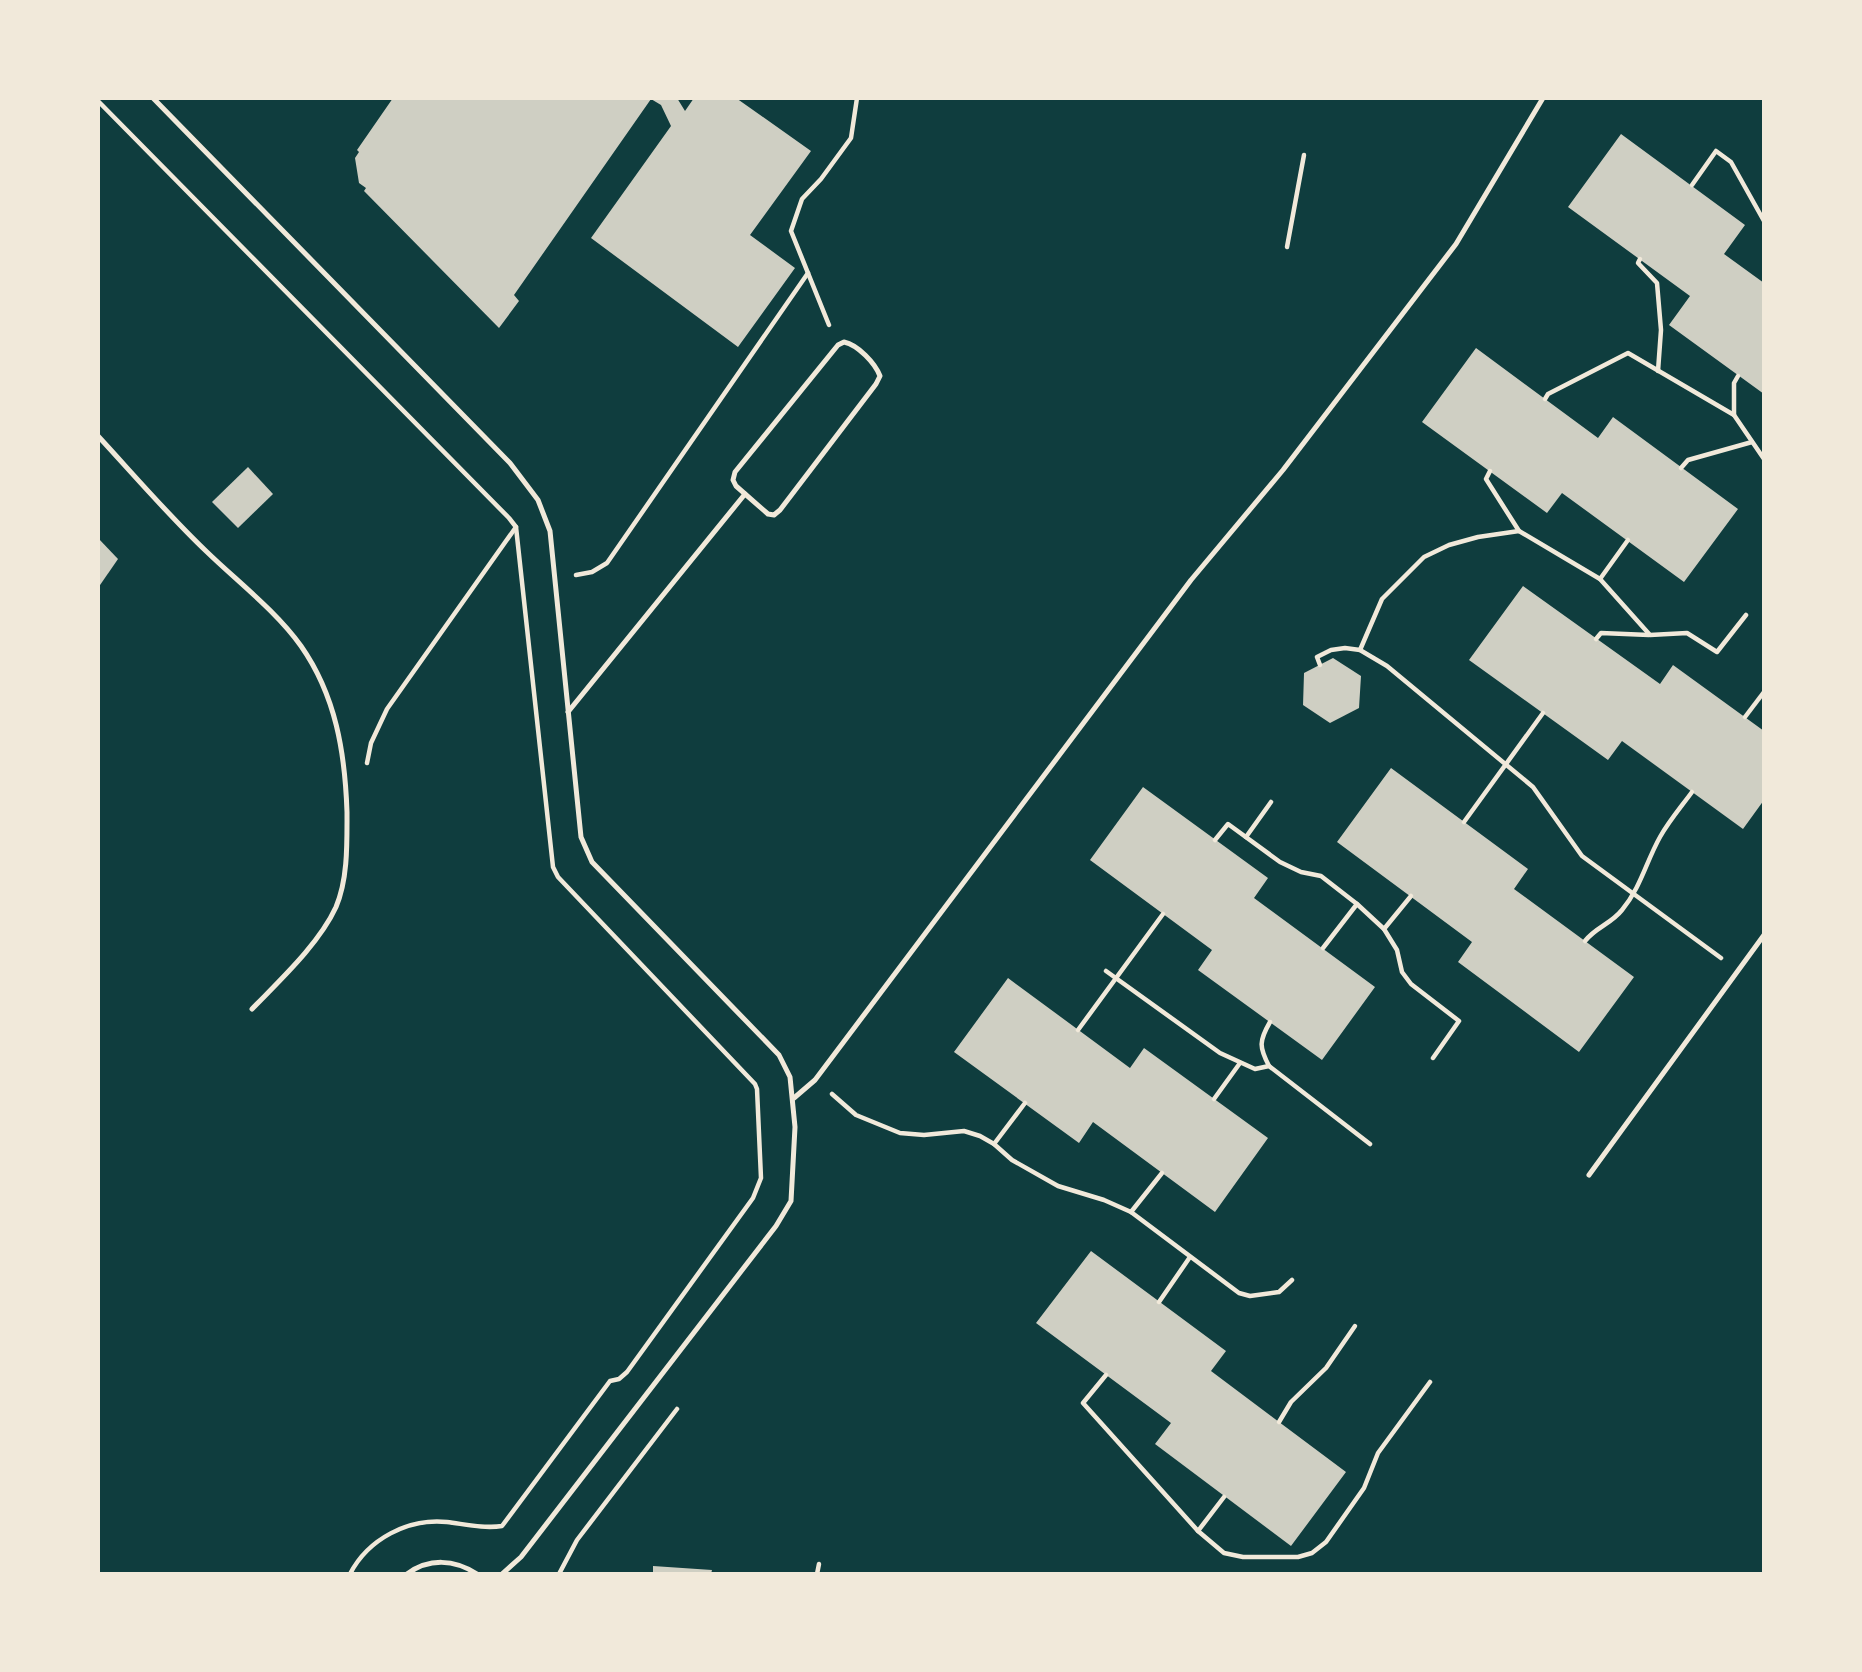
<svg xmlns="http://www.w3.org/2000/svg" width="1862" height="1672" font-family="'Alegreya Sans',sans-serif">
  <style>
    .building { fill: #cfcfc3 }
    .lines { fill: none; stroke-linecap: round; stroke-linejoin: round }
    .path { stroke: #f1e9da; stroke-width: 4.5 }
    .service { stroke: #f1e9da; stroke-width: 5 }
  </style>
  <rect width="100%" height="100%" fill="#0f3d3e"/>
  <g class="building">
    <path d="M393 98H677L685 111 694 98H736L811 151 750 235 795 268 738 347 591 238 671 126 661 105 651 99 514 295 519 301 499 328 364 191 366 188 359 183 355 158 359 152 357 150Z"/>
    <path d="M1621 134 1745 225 1724 254 1764 283V394L1669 325 1690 296 1568 207Z"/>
    <path d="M1476 348 1598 438 1613 417 1738 509 1684 582 1562 493 1547 513 1422 422Z"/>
    <path d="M248 467 273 494 238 528 212 502Z"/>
    <path d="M98 538 118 559 98 588Z"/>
    <path d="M1523 586 1660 684 1673 665 1764 731V800L1743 829 1622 741 1608 760 1469 660Z"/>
    <path d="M1333 658 1361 676 1359 708 1330 723 1303 705 1304 673Z"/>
    <path d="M1391 768 1528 869 1514 889 1634 977 1579 1052 1458 962 1472 942 1337 842Z"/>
    <path d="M1143 787 1268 878 1254 898 1375 987 1322 1060 1198 970 1212 950 1090 860Z"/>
    <path d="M1008 978 1130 1068 1144 1048 1268 1138 1215 1212 1093 1122 1079 1143 954 1052Z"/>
    <path d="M1091 1251 1226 1351 1211 1371 1346 1472 1291 1546 1155 1444 1171 1423 1036 1323Z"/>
    <path d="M653 1566 712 1570 711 1574H653Z"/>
  </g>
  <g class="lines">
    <g class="path">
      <path d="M98 101 509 518 516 527 553 867 558 877 755 1084 757 1089 761 1178 753 1198 627 1372 619 1379 610 1381 502 1526C484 1529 464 1524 447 1522 408 1518 368 1539 350 1574"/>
      <path d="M1692 185 1716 151 1731 162 1764 221"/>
      <path d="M1287 247 1304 155"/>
      <path d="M1640 259 1638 263 1657 283 1661 330 1658 371"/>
      <path d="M829 325 791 231 802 199 821 179 851 138 857 98"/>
      <path d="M1738 376 1734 383V415L1764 459"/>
      <path d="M1545 399 1548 394 1628 353 1734 415"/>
      <path d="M1681 468 1688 460 1752 442"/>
      <path d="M1490 471 1486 479 1519 531 1600 579 1650 635 1687 633 1717 652 1746 615"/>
      <path d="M576 575 592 572 607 563 808 273"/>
      <path d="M1600 579 1628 540"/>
      <path d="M1596 639 1601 633 1649 635"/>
      <path d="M1360 650 1382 599 1424 557 1449 545 1478 537 1519 531"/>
      <path d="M1320 665 1317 657 1331 650 1345 648 1360 650 1387 666 1533 787 1582 856 1721 958"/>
      <path d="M1745 717 1764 692"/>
      <path d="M367 763 371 743 387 709 516 527"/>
      <path d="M1464 822 1543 713"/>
      <path d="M1246 837 1271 802"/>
      <path d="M1215 840 1228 824 1280 862 1301 872 1321 876 1357 904 1384 929 1397 950 1402 972 1411 984 1459 1021 1433 1058"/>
      <path d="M1384 929 1411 896"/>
      <path d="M1585 941C1596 927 1611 924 1622 910 1641 887 1646 862 1660 837 1669 821 1681 807 1692 792"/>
      <path d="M1323 948 1357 904"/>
      <path d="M1106 971 1220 1053 1255 1069 1269 1066 1370 1144"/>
      <path d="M1078 1030 1163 914"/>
      <path d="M1269 1066C1259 1047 1259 1041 1270 1022"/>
      <path d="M832 1094 856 1115 900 1133 924 1135 964 1131 980 1136 994 1144 1012 1160 1058 1186 1104 1200 1131 1212 1239 1293 1250 1296 1279 1292 1292 1280"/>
      <path d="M1214 1099 1240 1063"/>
      <path d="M994 1144 1025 1103"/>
      <path d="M1131 1212 1162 1173"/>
      <path d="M1159 1302 1190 1257"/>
      <path d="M1106 1375 1083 1403 1198 1531 1224 1553 1243 1557H1298L1312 1553 1326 1542 1364 1488 1378 1453 1430 1382"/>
      <path d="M1279 1422 1291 1402 1326 1368 1355 1326"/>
      <path d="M1198 1531 1224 1497"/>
      <path d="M559 1574 577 1540 677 1409"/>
      <path d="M817 1574 819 1564"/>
    </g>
    <g class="service">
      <path d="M153 98 510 463 538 500 550 531 581 837 592 862 779 1055 790 1077 795 1127 791 1201 776 1226 521 1557 502 1574"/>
      <path d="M844 342C858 345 875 363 880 376L876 384 780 510 774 515 768 514 736 486 733 480 735 472 838 345Z"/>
      <path d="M98 436C134 475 169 516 207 552 238 582 276 611 301 646 336 696 345 753 347 812 347 843 348 879 336 907 319 944 280 980 252 1009"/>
      <path d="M568 712 745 494"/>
      <path d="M794 1098 815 1080 1191 580 1283 470 1456 244 1543 98"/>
      <path d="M1589 1175 1764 935"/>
      <path d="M407 1574C429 1558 454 1559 477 1574"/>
    </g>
  </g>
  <rect width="1862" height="1672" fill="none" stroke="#f1e9da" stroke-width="200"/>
</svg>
